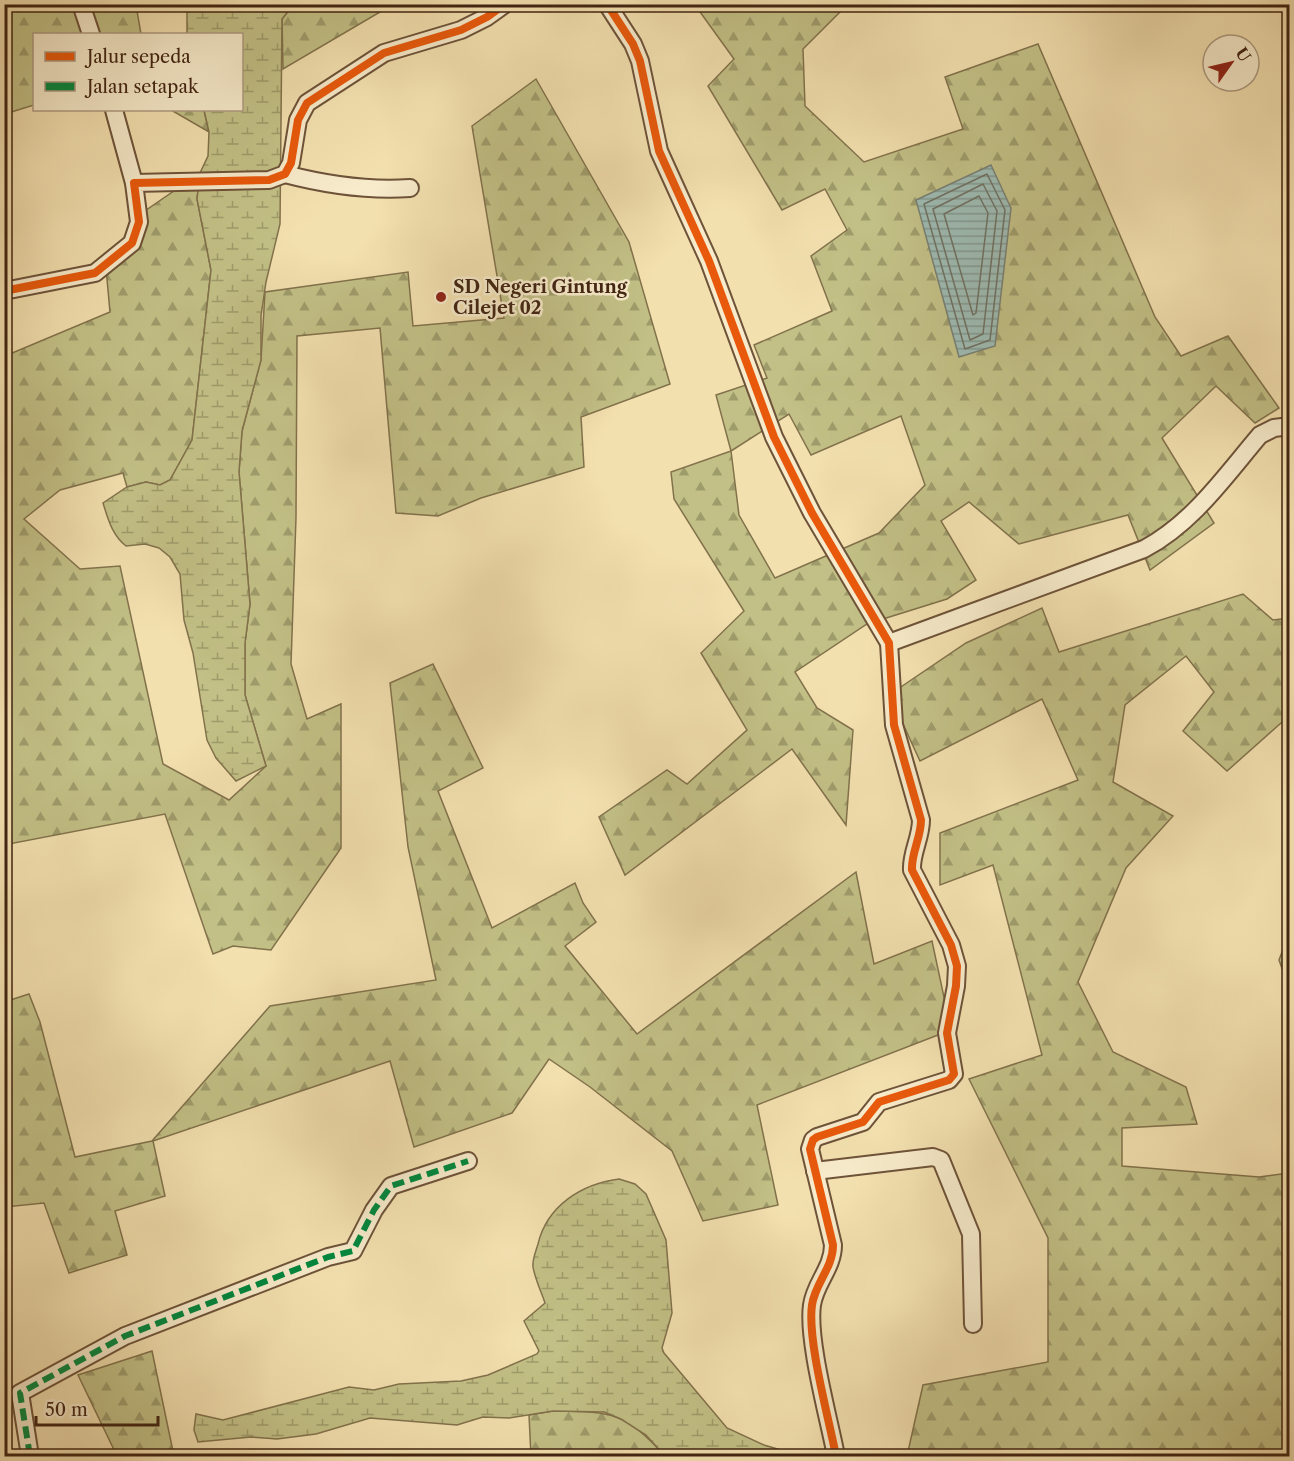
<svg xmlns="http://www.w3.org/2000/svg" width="1294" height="1461" font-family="'Libre Caslon Text',serif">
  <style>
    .forest { fill: url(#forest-firs); stroke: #82724c; stroke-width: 1.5; fill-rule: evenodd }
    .wetland { fill: url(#wetland-marsh); stroke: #82724c; stroke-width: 1.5 }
    .water { fill: url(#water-rules); stroke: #787f73; stroke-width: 1.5 }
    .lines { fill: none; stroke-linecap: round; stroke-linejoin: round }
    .shore { stroke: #6f7062; stroke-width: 1.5 }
    .minor-casing { stroke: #6e5339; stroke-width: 20 }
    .minor { stroke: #f7ebcb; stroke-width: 16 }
    .quiet { stroke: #00873e; stroke-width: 6; stroke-dasharray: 12 6; stroke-linecap: butt }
    .cycleway-casing { stroke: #f7ebcb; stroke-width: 11 }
    .cycleway { stroke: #e8590c; stroke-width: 8 }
    .poi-dot { fill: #8f2418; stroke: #f7ebcb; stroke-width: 2 }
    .labels { text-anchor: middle; stroke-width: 5; stroke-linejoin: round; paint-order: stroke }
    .poi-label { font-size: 18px; font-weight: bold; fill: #412412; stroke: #f7ebcb; text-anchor: start }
  </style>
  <defs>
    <pattern id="forest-firs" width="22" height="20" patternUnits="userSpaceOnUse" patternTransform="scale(1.5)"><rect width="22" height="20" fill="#c2c086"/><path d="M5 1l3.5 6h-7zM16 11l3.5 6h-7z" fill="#9f9c6c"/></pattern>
    <pattern id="wetland-marsh" width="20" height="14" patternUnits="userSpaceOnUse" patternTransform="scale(1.5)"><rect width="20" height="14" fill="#c2c086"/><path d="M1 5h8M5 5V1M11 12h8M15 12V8" fill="none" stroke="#9f9c6c"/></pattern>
    <pattern id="water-rules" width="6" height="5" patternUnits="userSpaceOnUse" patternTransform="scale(1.5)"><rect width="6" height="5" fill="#9dbbb3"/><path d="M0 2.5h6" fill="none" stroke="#829890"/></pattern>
  </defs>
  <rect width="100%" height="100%" fill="#f3e0af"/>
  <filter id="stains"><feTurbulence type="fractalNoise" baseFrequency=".00333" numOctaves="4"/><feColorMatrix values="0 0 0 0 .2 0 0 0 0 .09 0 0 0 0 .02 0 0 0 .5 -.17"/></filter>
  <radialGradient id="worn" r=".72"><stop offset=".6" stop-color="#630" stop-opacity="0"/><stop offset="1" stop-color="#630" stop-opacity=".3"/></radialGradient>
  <g class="forest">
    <path d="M5 5H136L141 34H34V105L5 114Z"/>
    <path d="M293 5H392L283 69 282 19Z"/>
    <path d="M695 5H847L803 49 805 106 864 162 963 129 945 77 1038 44 1155 317 1181 356 1228 336 1279 408 1255 423 1216 386 1162 438 1214 523 1150 570 1128 515 1019 544 969 502 941 521 976 580 947 599 867 624 795 672 817 708 853 730 846 825 792 749 625 875 599 817 667 770 687 784 747 730 701 653 744 611 674 499 671 472 731 451 716 395 767 378 754 345 832 311 811 256 847 230 825 189 782 210 708 86 734 59ZM789 414 811 455 901 416 925 485 879 533 775 578 739 515 731 451Z"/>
    <path d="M536 79 629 242 670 384 581 417 584 467 481 498 438 516 396 513 380 328 297 336 296 518 291 664 307 719 341 704V848L271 950 233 946 213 954 165 814 9 844 5 834V356L110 312 106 268 139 215 200 173 197 199 211 270 192 440 170 480 160 485 146 482 127 487 123 473 60 490 24 519 80 569 120 566 163 764 229 800 266 766 245 695V643L250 604 239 472 242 431 261 360 265 292 408 272 413 326 504 318 472 126Z"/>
    <path d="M171 110H204L209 132Z"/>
    <path d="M1243 594 1273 620 1289 618V716L1227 771 1183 731 1214 692 1186 656 1125 705 1113 782 1173 816 1126 868 1078 982 1113 1052 1186 1087 1197 1124 1122 1128V1166L1259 1177 1289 1173V1456H1082L1061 1449 1055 1450 1053 1456H907L923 1385 1048 1362V1238L969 1079 1042 1055 993 865 940 885V833L1078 780 1042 699 920 761 897 711 892 693 966 643 1042 608 1059 652Z"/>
    <path d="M433 664 483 768 438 791 492 928 575 883 583 903 596 922 565 946 637 1034 856 872 874 964 932 941 951 1030 757 1105 778 1205 703 1221 672 1151 590 1087 549 1059 512 1113 414 1147 390 1061 153 1141 165 1196 115 1211 127 1255 69 1273 44 1203 5 1207 4 1002 29 994 40 1022 75 1157 152 1141 270 1006 436 980 408 847 390 683Z"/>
    <path d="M152 1351 174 1456H117L78 1375Z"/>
    <path d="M553 1411C612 1412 624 1411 665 1456H531L529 1415Z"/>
  </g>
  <g class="wetland">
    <path d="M187 5H293L282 19 280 224 266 282 261 316V360L242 431 239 472 250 604 245 643V695L266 766 236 781 216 758 207 740 193 653 184 620 180 574 170 557 159 548 145 544 126 546C112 535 108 519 103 503L127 487 146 482 160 485 170 480 192 440 211 270 197 199 200 173 208 156 209 132 204 110H242V34H187Z"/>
    <path d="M1289 934V988L1279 960Z"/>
    <path d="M619 1179 635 1184 646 1194 666 1240 672 1313 662 1348 664 1353 727 1428 764 1445 801 1456H665L646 1435 621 1419 604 1412 553 1411 509 1418 483 1417 457 1425 370 1418 316 1434 277 1439 251 1437 198 1442 194 1430 196 1414 223 1420 349 1387 374 1390 399 1384 461 1381 488 1375 537 1354 539 1351 524 1321 545 1303C541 1291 535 1279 533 1267 532 1260 536 1251 538 1244 547 1206 581 1184 619 1179Z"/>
  </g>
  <path class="water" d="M991 165 1011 208 995 346 959 357 916 200Z"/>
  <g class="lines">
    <g class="shore">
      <path d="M987 174 1005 210 990 340 965 349 924 204Z"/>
      <path d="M983 184 997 211 983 334 970 340 933 209Z"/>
      <path d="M979 196 988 213 976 313 973 315 944 214Z"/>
    </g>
    <g class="minor-casing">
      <g id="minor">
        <path d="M81 4 91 34"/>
        <path d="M607 4 633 44 640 61 659 151 709 261 774 437 812 513 889 643 894 725 921 820C921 838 911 853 912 870L951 945 957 966 956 986 947 1033 954 1074 949 1080 879 1102 863 1122 817 1137 813 1140 810 1149 833 1245C833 1268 815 1283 812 1305 807 1340 829 1419 836 1456"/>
        <path d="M114 110 134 183"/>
        <path d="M285 174C327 185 367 191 410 188"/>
        <path d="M4 291 95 273 132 243 139 222 134 183 269 180 285 174 291 163 298 120 307 103 384 53 461 30 487 17 505 4"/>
        <path d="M889 643 1144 549C1193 523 1225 476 1260 435L1274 428 1290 426"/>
        <path d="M815 1171 933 1157 941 1160 971 1234 973 1324"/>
        <path d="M30 1456 20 1393 125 1336 328 1257 353 1251 374 1210 391 1186 468 1161"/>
      </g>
    </g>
    <use href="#minor" class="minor"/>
    <path class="quiet" d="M30 1456 20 1393 125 1336 328 1257 353 1251 374 1210 391 1186 468 1161"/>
    <g class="cycleway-casing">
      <g id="cycleway">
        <path d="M607 4 633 44 640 61 659 151 709 261 774 437 812 513 889 643 894 725 921 820C921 838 911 853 912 870L951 945 957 966 956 986 947 1033 954 1074 949 1080 879 1102 863 1122 817 1137 813 1140 810 1149 833 1245C833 1268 815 1283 812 1305 807 1340 829 1419 836 1456"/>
        <path d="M4 291 95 273 132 243 139 222 134 183 269 180 285 174 291 163 298 120 307 103 384 53 461 30 487 17 505 4"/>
      </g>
    </g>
    <use href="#cycleway" class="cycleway"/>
  </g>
  <circle class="poi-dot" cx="441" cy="297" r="6"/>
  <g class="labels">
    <g class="poi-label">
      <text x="453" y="293">SD Negeri Gintung<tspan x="453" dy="21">Cilejet 02</tspan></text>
    </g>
  </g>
  <rect width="1294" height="1461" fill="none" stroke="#f3e0af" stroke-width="24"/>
  <rect x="6" y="6" width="1282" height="1449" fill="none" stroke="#412412" stroke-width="3"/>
  <rect x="12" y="12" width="1270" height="1437" fill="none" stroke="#412412" stroke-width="1.5"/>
  <rect x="33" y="33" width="210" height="78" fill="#f7ebcb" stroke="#ae9b81" stroke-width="1.5"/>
  <rect x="45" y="52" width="30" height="9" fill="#e8590c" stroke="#ae9b81" stroke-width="1.5"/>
  <text x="87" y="63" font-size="18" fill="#412412">Jalur sepeda</text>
  <rect x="45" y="82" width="30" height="9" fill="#00873e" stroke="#ae9b81" stroke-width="1.5"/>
  <text x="87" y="93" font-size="18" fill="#412412">Jalan setapak</text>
  <g transform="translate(1231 63) rotate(56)"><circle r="28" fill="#f7ebcb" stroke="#ae9b81" stroke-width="1.5"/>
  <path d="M0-4.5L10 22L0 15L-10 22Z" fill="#8f2418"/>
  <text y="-9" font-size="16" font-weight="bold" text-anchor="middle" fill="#412412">U</text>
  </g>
  <path d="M36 1416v9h122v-9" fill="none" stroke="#412412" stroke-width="3"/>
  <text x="45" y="1416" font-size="18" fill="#412412" stroke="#f7ebcb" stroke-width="4.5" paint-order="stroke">50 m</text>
  <rect width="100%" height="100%" filter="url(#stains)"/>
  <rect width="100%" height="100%" fill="url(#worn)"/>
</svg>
